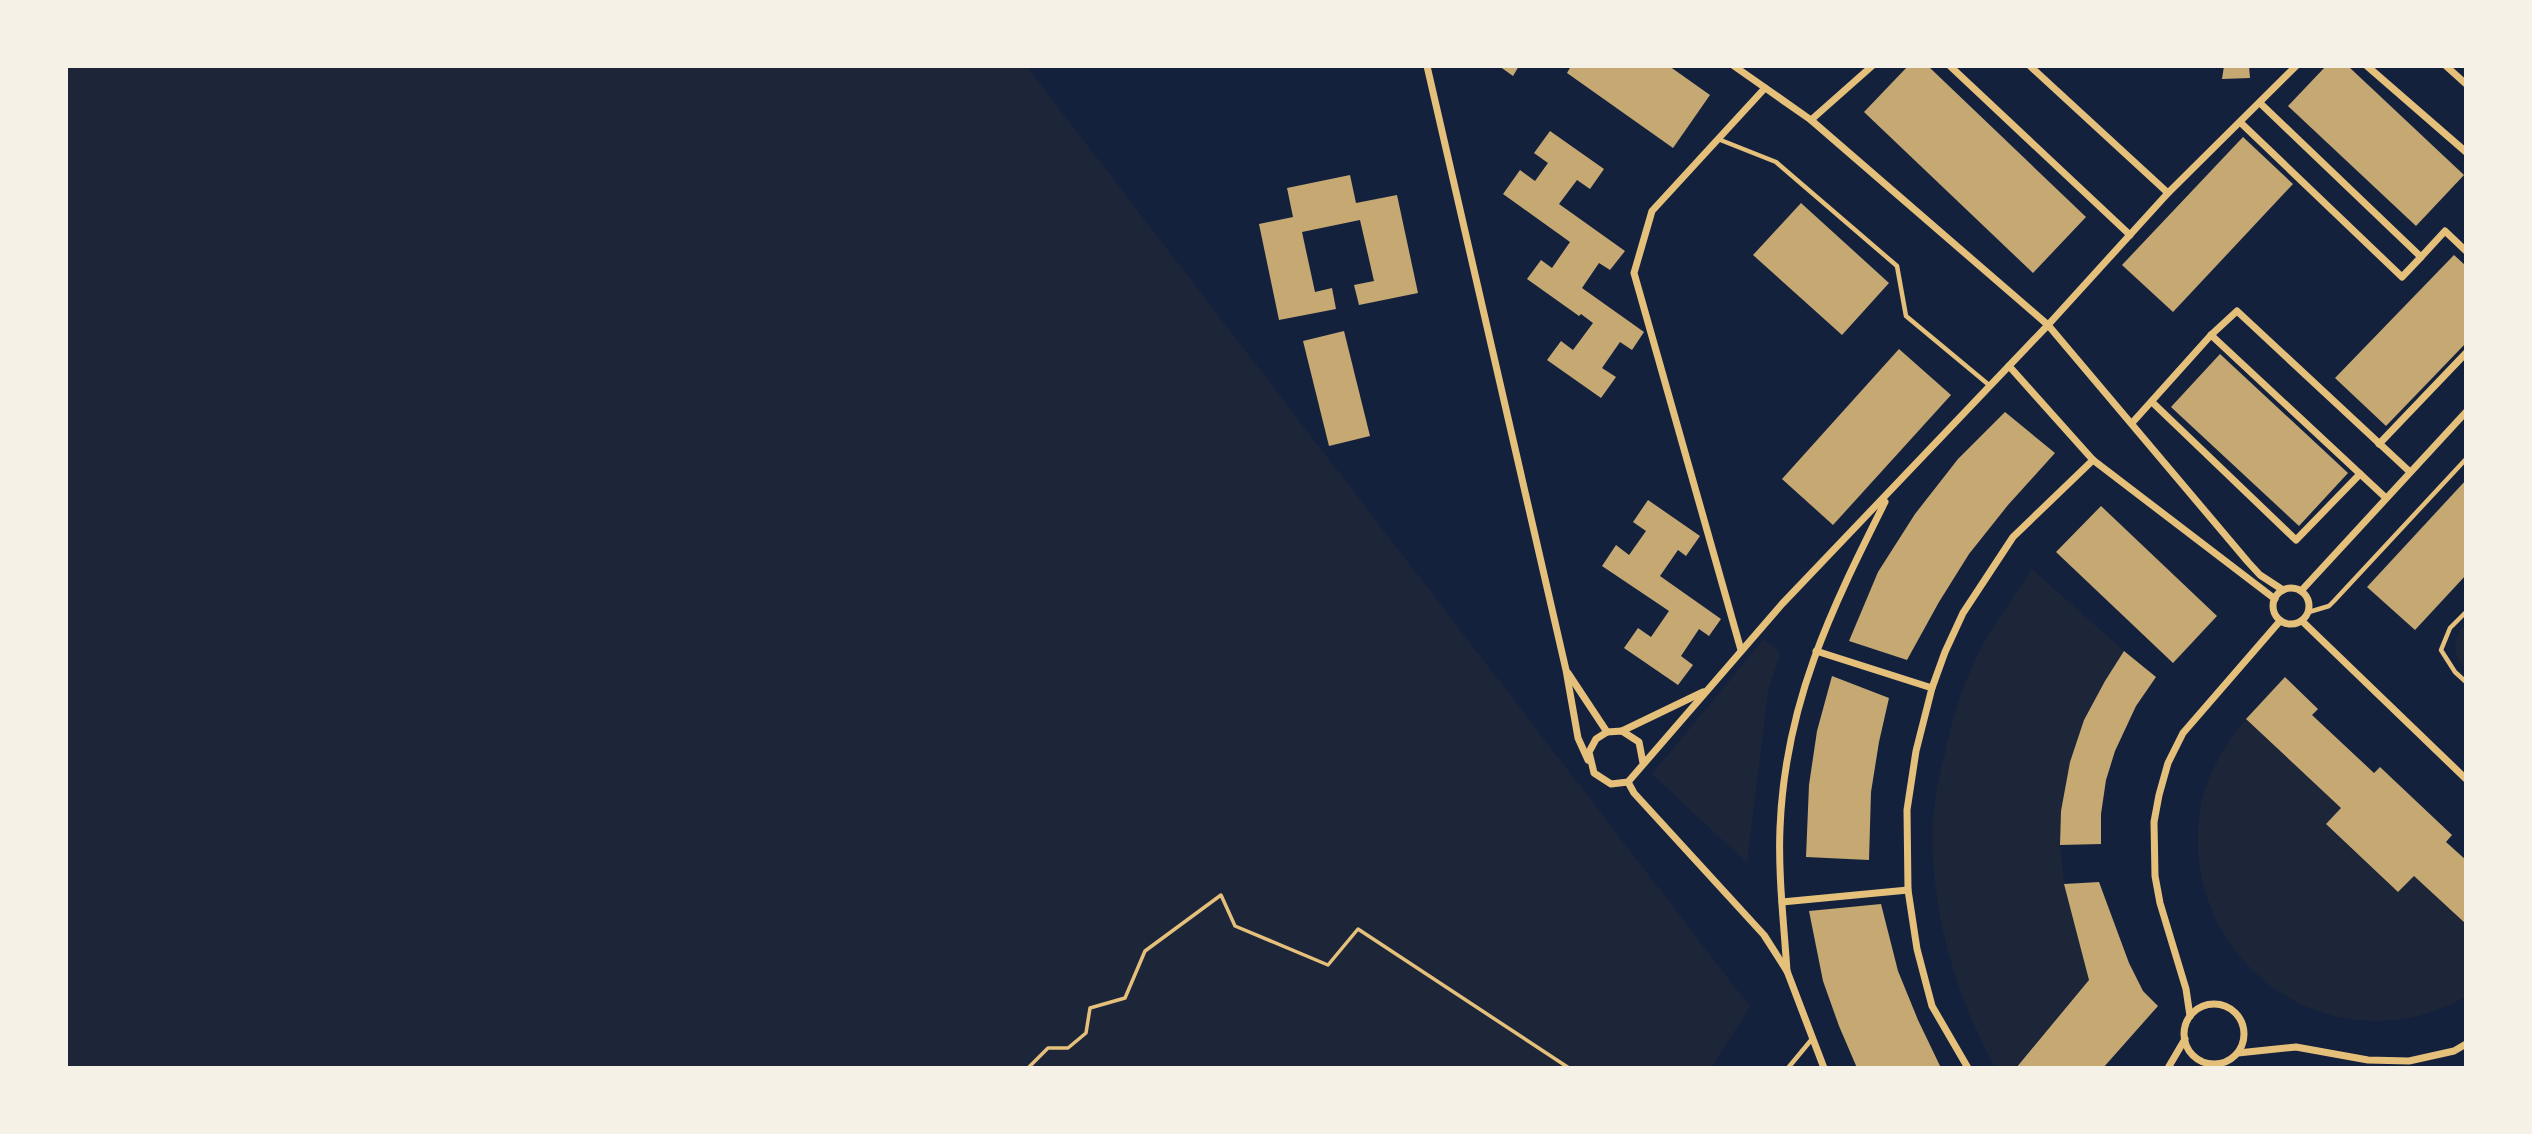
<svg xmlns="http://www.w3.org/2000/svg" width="2532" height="1134" font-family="'Work Sans',sans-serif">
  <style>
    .green { fill: #1d2539 }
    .building { fill: #c6a872 }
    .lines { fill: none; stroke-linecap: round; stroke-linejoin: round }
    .path { stroke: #e5c07b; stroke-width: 3.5 }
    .service { stroke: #e5c07b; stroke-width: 4.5 }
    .minor { stroke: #e5c07b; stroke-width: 7 }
  </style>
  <rect width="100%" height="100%" fill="#14213d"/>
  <g class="green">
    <path d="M66 67H1027L1750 1007 1711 1068 67 1067Z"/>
    <path d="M2032 569 2124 651 2105 681 2084 720 2061 811 2060 845 2064 884 2089 980 2016 1067 1995 1068C1954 991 1929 906 1933 818 1935 792 1942 765 1948 740 1954 715 1961 692 1971 669 1986 633 2011 602 2032 569Z"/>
    <path d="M2465 624V667C2451 656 2453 636 2465 624Z"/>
    <path d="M1764 639 1780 653 1768 691 1747 863 1652 774Z"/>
    <path d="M2246 719 2341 808 2326 825 2398 892 2414 876 2465 924V997C2335 1070 2183 966 2199 818 2202 782 2223 747 2246 719Z"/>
  </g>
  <g class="building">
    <path d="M1499 66H1519L1513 76Z"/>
    <path d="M1571 66H1669L1710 95 1673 148 1567 73Z"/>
    <path d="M1908 66H1928L2086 217 2033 273 1864 112Z"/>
    <path d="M2224 66H2249L2250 78 2222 79Z"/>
    <path d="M2326 66H2348L2464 175 2416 226 2288 106Z"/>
    <path d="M1550 131 1604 169 1590 189 1577 180 1559 204 1625 251 1610 270 1599 263 1582 288 1644 332 1632 350 1620 342 1602 368 1616 377 1601 398 1547 360 1561 341 1573 350 1593 323 1581 314 1579 316 1527 279 1541 260 1552 268 1570 242 1503 194 1520 170 1535 181 1548 163 1534 153Z"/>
    <path d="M2243 137 2293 184 2173 312 2122 265Z"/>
    <path d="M1350 175 1356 203 1397 195 1418 293 1359 305 1354 285 1374 281 1360 220 1302 232 1315 292 1332 288 1336 309 1279 320 1259 224 1293 217 1287 188Z"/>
    <path d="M1801 203 1889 283 1842 335 1753 255Z"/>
    <path d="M2454 255 2466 266V343L2386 426 2335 378Z"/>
    <path d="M1344 331 1370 436 1329 446 1303 341Z"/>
    <path d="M1899 349 1951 395 1833 525 1782 479Z"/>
    <path d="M2220 354 2348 473 2299 526 2171 407Z"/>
    <path d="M2005 412 2055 453 2008 505 1969 554 1939 602 1907 660 1849 641 1878 572 1915 514 1958 459Z"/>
    <path d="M2466 480V575L2415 630 2367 587Z"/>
    <path d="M1648 500 1700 536 1686 556 1678 550 1660 576 1721 619 1709 636 1699 629 1681 656 1693 665 1678 685 1624 648 1638 628 1651 637 1669 611 1602 566 1616 545 1629 555 1646 531 1633 522Z"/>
    <path d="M2101 506 2217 616 2173 663 2056 552Z"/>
    <path d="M2124 651 2156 677 2136 706 2115 751 2106 780 2101 814V844L2060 845 2061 811 2070 762 2084 720 2105 681Z"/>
    <path d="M1832 676 1889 698 1879 742 1871 792 1869 860 1806 857 1809 785 1817 731Z"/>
    <path d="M2285 677 2318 709 2312 715 2374 773 2380 767 2452 835 2446 842 2466 860V924L2414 876 2398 892 2326 824 2341 808 2246 719Z"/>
    <path d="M2099 882 2129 963 2143 991 2158 1006 2103 1068H2016L2089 980 2064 884Z"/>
    <path d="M1881 904 1898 971 1918 1020 1941 1068H1857L1839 1026 1823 981 1809 911Z"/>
  </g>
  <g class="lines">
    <path class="path" d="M1028 1068 1048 1048H1068L1086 1033 1090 1008 1125 998 1145 951 1221 895 1235 926 1328 965 1358 929 1569 1068"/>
    <g class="service">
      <path d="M1718 139 1776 162 1897 266 1906 316 1989 385"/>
      <path d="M2309 612 2329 606 2334 601 2466 459"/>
      <path d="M2466 612 2450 628 2441 650 2455 672 2466 682"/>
      <path d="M1788 1068 1812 1039"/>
    </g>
    <g class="minor">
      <path d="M1427 66 1566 670 1578 738 1588 760"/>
      <path d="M1734 66 1811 120 2048 325 2248 562 2260 575 2283 590"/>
      <path d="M1950 66 2130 235"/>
      <path d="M2030 66 2168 193"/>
      <path d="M2367 66 2466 152"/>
      <path d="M2446 66 2466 84"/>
      <path d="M1811 120 1872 66"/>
      <path d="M2241 123 2402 277 2421 257 2260 103"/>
      <path d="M2421 257 2445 231 2466 251"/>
      <path d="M2211 335 2386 498"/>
      <path d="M2009 366 2093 460 2275 599"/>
      <path d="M2152 402 2296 540 2360 474"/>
      <path d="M2132 423 2211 335 2237 311 2410 472"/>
      <path d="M2379 444 2466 353"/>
      <circle cx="2291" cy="606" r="18"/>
      <path d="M2301 591 2466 412"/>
      <path d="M2302 621 2466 779"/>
      <path d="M1741 650 1634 273 1652 211 1765 88"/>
      <path d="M1816 651 1932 688"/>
      <path d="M1568 673 1607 732"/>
      <path d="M1622 731 1703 692"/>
      <path d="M1643 763 1639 742 1622 731 1607 732 1596 739 1589 752 1594 773 1611 784 1628 782 1782 604 2048 325 2168 193 2296 66"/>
      <path d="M1628 782 1634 793 1764 935 1787 971 1824 1068"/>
      <path d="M1782 902 1908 890"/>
      <path d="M1787 971C1784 924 1778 875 1780 828 1785 703 1831 610 1885 502"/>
      <circle cx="2214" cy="1034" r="30"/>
      <path d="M2190 1016 2186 989 2160 903 2155 876 2154 822 2159 795 2168 763 2183 733 2280 621"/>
      <path d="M2238 1053 2296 1047 2368 1060 2409 1061 2454 1051 2466 1044"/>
      <path d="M1968 1068 1932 1006 1917 949 1908 890 1907 810 1916 751 1932 688 1945 652 1963 613 2013 537 2093 460"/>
      <path d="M2168 1068 2185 1039"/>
    </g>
  </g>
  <rect width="2532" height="1134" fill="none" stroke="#f6f1e7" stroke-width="136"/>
</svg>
